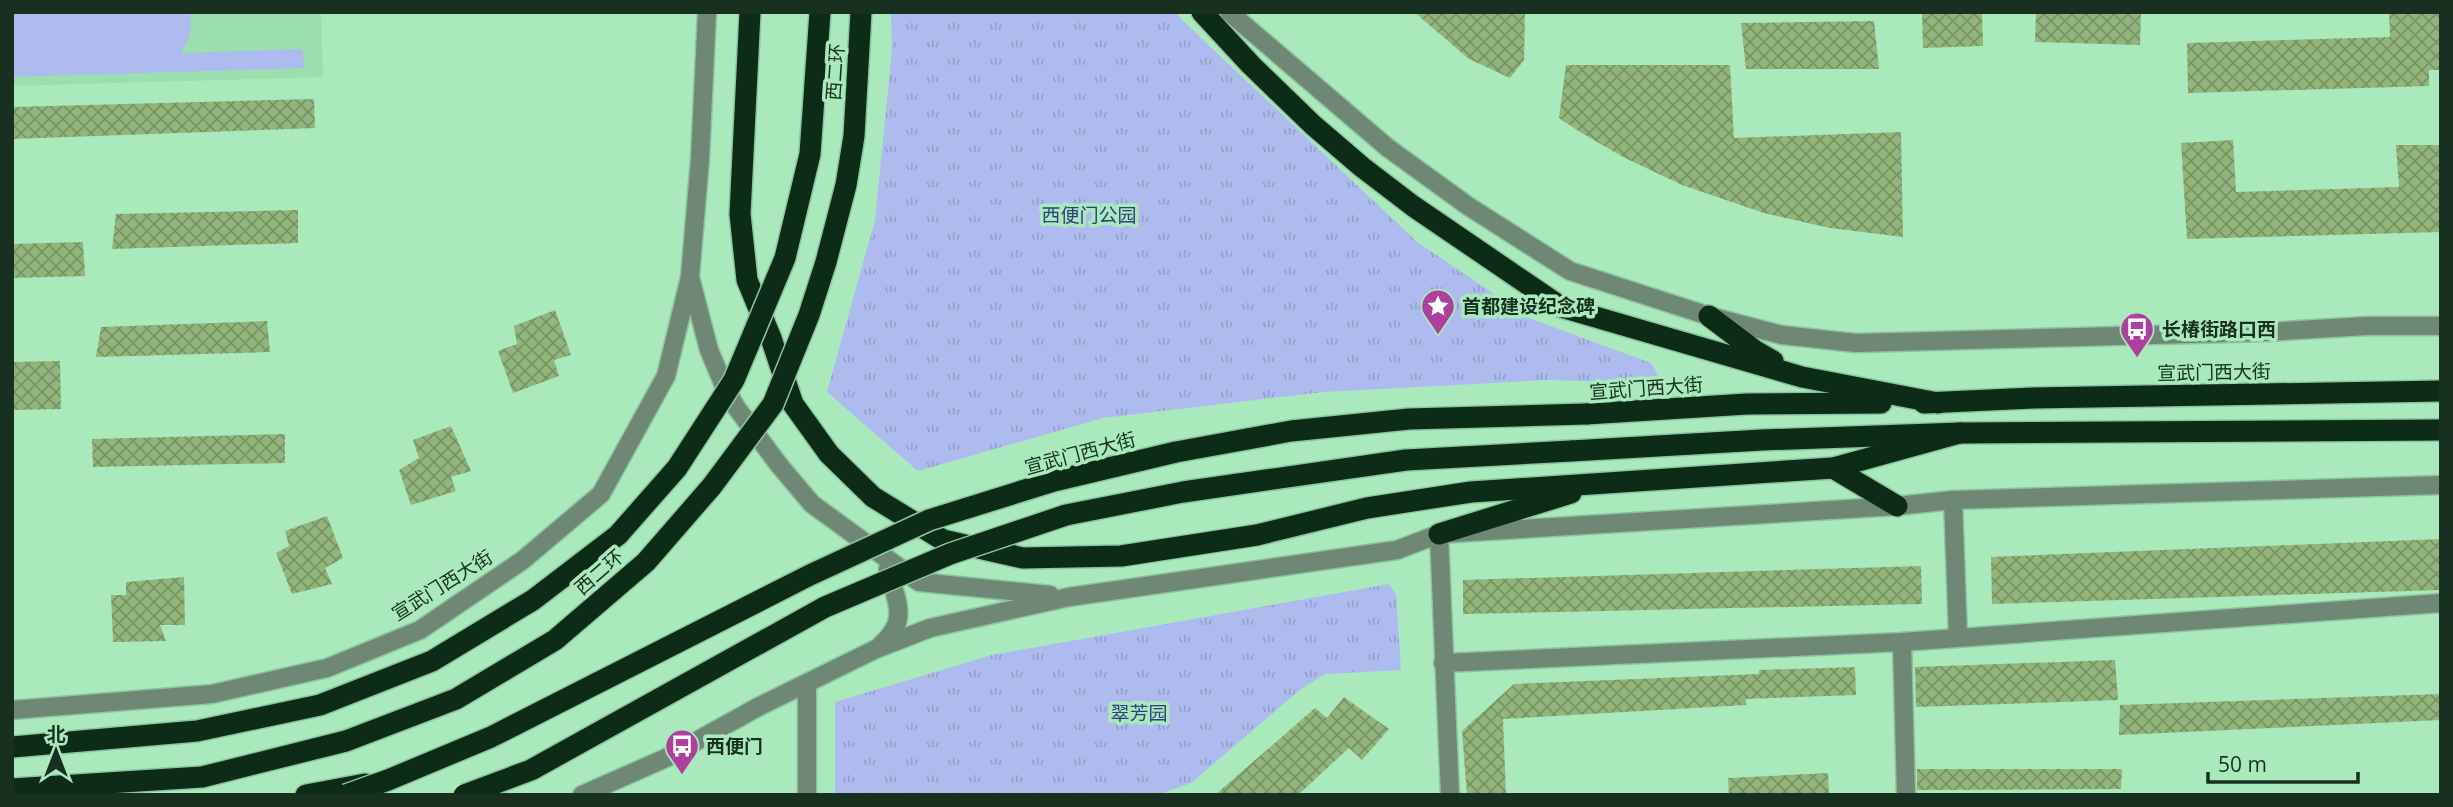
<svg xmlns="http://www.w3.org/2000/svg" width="2453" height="807" font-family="'Open Sans','Noto Sans SC',sans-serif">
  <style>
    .built { fill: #9ae0af }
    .grass { fill: url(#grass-tufts) }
    .pitch { fill: #aebbef }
    .building { fill: url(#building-cross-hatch) }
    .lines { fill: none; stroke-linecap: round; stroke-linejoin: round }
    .minor-casing { stroke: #8dc49d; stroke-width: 21 }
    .highway-casing { stroke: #8dc49d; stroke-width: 24 }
    .minor { stroke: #6f8876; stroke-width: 18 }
    .highway { stroke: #0c2c18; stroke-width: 21 }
    .highway-bridge-casing { stroke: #8dc49d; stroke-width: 24; stroke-linecap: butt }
    .highway-bridge { stroke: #0c2c18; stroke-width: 21 }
    .labels { text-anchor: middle; stroke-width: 7; stroke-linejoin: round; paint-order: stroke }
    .street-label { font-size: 19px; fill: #17301f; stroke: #aae9bc }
    .park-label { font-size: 19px; fill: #323c83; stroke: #aae9bc }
    .poi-label { font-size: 19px; font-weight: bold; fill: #17301f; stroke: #aae9bc; text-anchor: start }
  </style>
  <defs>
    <pattern id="grass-tufts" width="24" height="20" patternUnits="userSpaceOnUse" patternTransform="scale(1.75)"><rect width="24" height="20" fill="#aebbef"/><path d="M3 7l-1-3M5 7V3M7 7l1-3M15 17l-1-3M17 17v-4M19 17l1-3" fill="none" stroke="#95a1cc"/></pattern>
    <pattern id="building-cross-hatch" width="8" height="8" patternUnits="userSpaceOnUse" patternTransform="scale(1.75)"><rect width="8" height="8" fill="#92b57b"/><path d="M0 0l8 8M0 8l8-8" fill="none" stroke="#769464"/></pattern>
  </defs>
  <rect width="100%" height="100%" fill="#aae9bc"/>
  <path class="built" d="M12 12H321L323 77 12 86Z"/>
  <g class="grass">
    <path d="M891 12H1177L1181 19 1416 241 1529 318 1651 363 1662 383 1547 380 1324 392 1103 418 918 471 827 392 875 220 892 50Z"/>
    <path d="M1389 584 1396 595 1401 670 1325 674 1301 689 1191 783 1157 795H835V702L992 655Z"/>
  </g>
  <path class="pitch" d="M12 12H189C194 30 190 39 180 53L303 49 304 68 12 77Z"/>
  <g class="building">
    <path d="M1414 12H1525L1524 60 1510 78 1469 59Z"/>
    <path d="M1922 12 1982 13 1983 46 1923 48Z"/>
    <path d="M2036 12H2141L2140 45 2035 42Z"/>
    <path d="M2389 12H2441V70H2429V86L2188 93 2187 43 2390 37Z"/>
    <path d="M1874 21 1879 69H1746L1741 23Z"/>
    <path d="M1566 65H1730L1734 138 1901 132 1903 237 1830 228 1764 213 1682 185 1623 157 1580 132 1559 118Z"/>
    <path d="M314 99 315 128 12 139V107Z"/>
    <path d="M2233 140 2236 192 2399 187 2396 145H2441V232L2187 239 2181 143Z"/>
    <path d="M298 210V243L112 249 116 214Z"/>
    <path d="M83 242 85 276 12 278V244Z"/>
    <path d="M555 310 571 355 554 360 559 376 513 393 498 351 517 344 514 326Z"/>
    <path d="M267 321 270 352 96 357 101 327Z"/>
    <path d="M60 361 61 409 12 410V362Z"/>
    <path d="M451 426 471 471 451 477 456 491 411 505 399 470 419 458 413 440Z"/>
    <path d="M285 434V463L93 467 92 439Z"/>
    <path d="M327 516 343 558 325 568 332 584 292 594 276 553 289 546 285 531Z"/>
    <path d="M2441 539V590L1992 604 1991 557Z"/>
    <path d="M1921 566 1922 604 1463 614V580Z"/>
    <path d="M184 577 185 625H160L166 641 113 642 111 595H126V582Z"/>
    <path d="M2115 660 2118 700 1916 707 1915 667Z"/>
    <path d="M1855 667 1856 695 1746 699V705L1503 719 1506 795H1467L1462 731 1514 684 1759 674V670Z"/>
    <path d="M2441 694V720L2119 735 2120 705Z"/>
    <path d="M1344 697 1389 729 1362 760 1349 748 1298 795H1215L1315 708 1327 718Z"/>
    <path d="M1917 769H2122L2121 789 1917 790Z"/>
    <path d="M1828 773 1829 795H1729L1728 778Z"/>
  </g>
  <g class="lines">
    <g class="minor-casing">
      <g id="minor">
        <path d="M1229 12 1388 148 1468 206 1570 271 1709 316 1782 335 1856 343 2266 332 2366 326H2441"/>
        <path d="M691 281 709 350 725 388 736 407 779 465 812 504 919 582 1050 595"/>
        <path d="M1953 500 1958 636"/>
        <path d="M1439 534 1450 795"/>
        <path d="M1902 642 1906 795"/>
        <path d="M881 645C910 619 896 602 888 569"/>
        <path d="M1443 663 1902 642 2441 603"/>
        <path d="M807 683V795"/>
        <path d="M12 710 212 694 327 668 420 630 523 560 601 494 666 376 690 277 700 159 707 12"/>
        <path d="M582 795 666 758 760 706 876 649 930 628 1069 597 1397 550 1439 534 1897 506 1953 500 2441 485"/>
      </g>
    </g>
    <g class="highway-casing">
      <g id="highway">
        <path d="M750 12 740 214 747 280 771 338 793 404 829 454 873 497 943 540 1023 558 1121 556 1257 535 1367 508 1471 492 1833 468 1960 433"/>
        <path d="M1202 12 1251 65 1313 125 1362 167 1413 206 1561 307 1802 377 1938 403"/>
        <path d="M1709 316 1754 350 1773 361"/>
        <path d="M1924 403 2033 398 2441 391"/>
        <path d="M1586 414 1747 404 1881 403"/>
        <path d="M1571 451 1762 440 1960 433 2441 430"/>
        <path d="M1833 468 1897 506"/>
        <path d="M1439 534 1571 493"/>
        <path d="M306 795 365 784"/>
      </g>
    </g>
    <use href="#minor" class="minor"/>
    <use href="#highway" class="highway"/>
    <g class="highway-bridge-casing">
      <g id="highway-bridge">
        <path d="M12 747 197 731 320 705 432 661 533 600 618 535 677 468 734 380 785 258 810 154 820 12"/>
        <path d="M12 789 202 777 346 741 456 699 555 640 646 562 712 486 773 404 809 315 826 262 846 185 854 136 861 12"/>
        <path d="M346 795 388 780 491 737 810 575 929 520 1054 481 1176 452 1291 431 1409 419 1586 414"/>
        <path d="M464 795 531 770 825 607 950 554 1066 515 1183 492 1406 460 1571 451"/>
      </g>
    </g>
    <use href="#highway-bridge" class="highway-bridge"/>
  </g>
  <defs>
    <g id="sight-pin" transform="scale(1.75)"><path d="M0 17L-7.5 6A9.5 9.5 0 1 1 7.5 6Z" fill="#ad3f9e" stroke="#aae9bc"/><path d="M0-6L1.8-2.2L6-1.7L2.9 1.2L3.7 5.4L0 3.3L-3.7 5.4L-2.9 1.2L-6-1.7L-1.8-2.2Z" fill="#fff"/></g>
    <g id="bus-pin" transform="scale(1.75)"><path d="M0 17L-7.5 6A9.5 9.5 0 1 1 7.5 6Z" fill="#ad3f9e" stroke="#aae9bc"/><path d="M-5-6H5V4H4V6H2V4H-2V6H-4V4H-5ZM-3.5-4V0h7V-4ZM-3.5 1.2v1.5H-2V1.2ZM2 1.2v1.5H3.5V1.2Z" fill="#fff"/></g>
  </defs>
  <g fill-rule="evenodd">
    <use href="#sight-pin" x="1438" y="306"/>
    <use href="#bus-pin" x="2137" y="329"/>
    <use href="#bus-pin" x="682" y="746"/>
  </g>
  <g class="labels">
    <g class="street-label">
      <text transform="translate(835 72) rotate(-86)" y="7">西二环</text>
      <text transform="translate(2214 372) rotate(-1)" y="7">宣武门西大街</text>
      <text transform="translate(1646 388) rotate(-4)" y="7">宣武门西大街</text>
      <text transform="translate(1080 453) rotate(-15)" y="7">宣武门西大街</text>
      <text transform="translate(599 572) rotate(-41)" y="7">西二环</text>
      <text transform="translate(442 585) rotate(-32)" y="7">宣武门西大街</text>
    </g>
    <g class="park-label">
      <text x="1089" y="222">西便门公园</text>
      <text x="1139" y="720">翠芳园</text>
    </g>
    <g class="poi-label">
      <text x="1462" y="313">首都建设纪念碑</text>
      <text x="2162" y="336">长椿街路口西</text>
      <text x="706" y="753">西便门</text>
    </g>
  </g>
  <rect width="2453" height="807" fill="none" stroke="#17301f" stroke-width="28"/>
  <g transform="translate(56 751)" stroke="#aae9bc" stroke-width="5" paint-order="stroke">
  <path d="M0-5L12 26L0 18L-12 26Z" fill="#17301f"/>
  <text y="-10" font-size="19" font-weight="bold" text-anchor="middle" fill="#17301f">北</text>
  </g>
  <path d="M2208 772v10h150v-10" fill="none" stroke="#17301f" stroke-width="3.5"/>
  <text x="2218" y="772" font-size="21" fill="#17301f" stroke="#aae9bc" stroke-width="5" paint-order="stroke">50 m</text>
</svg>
